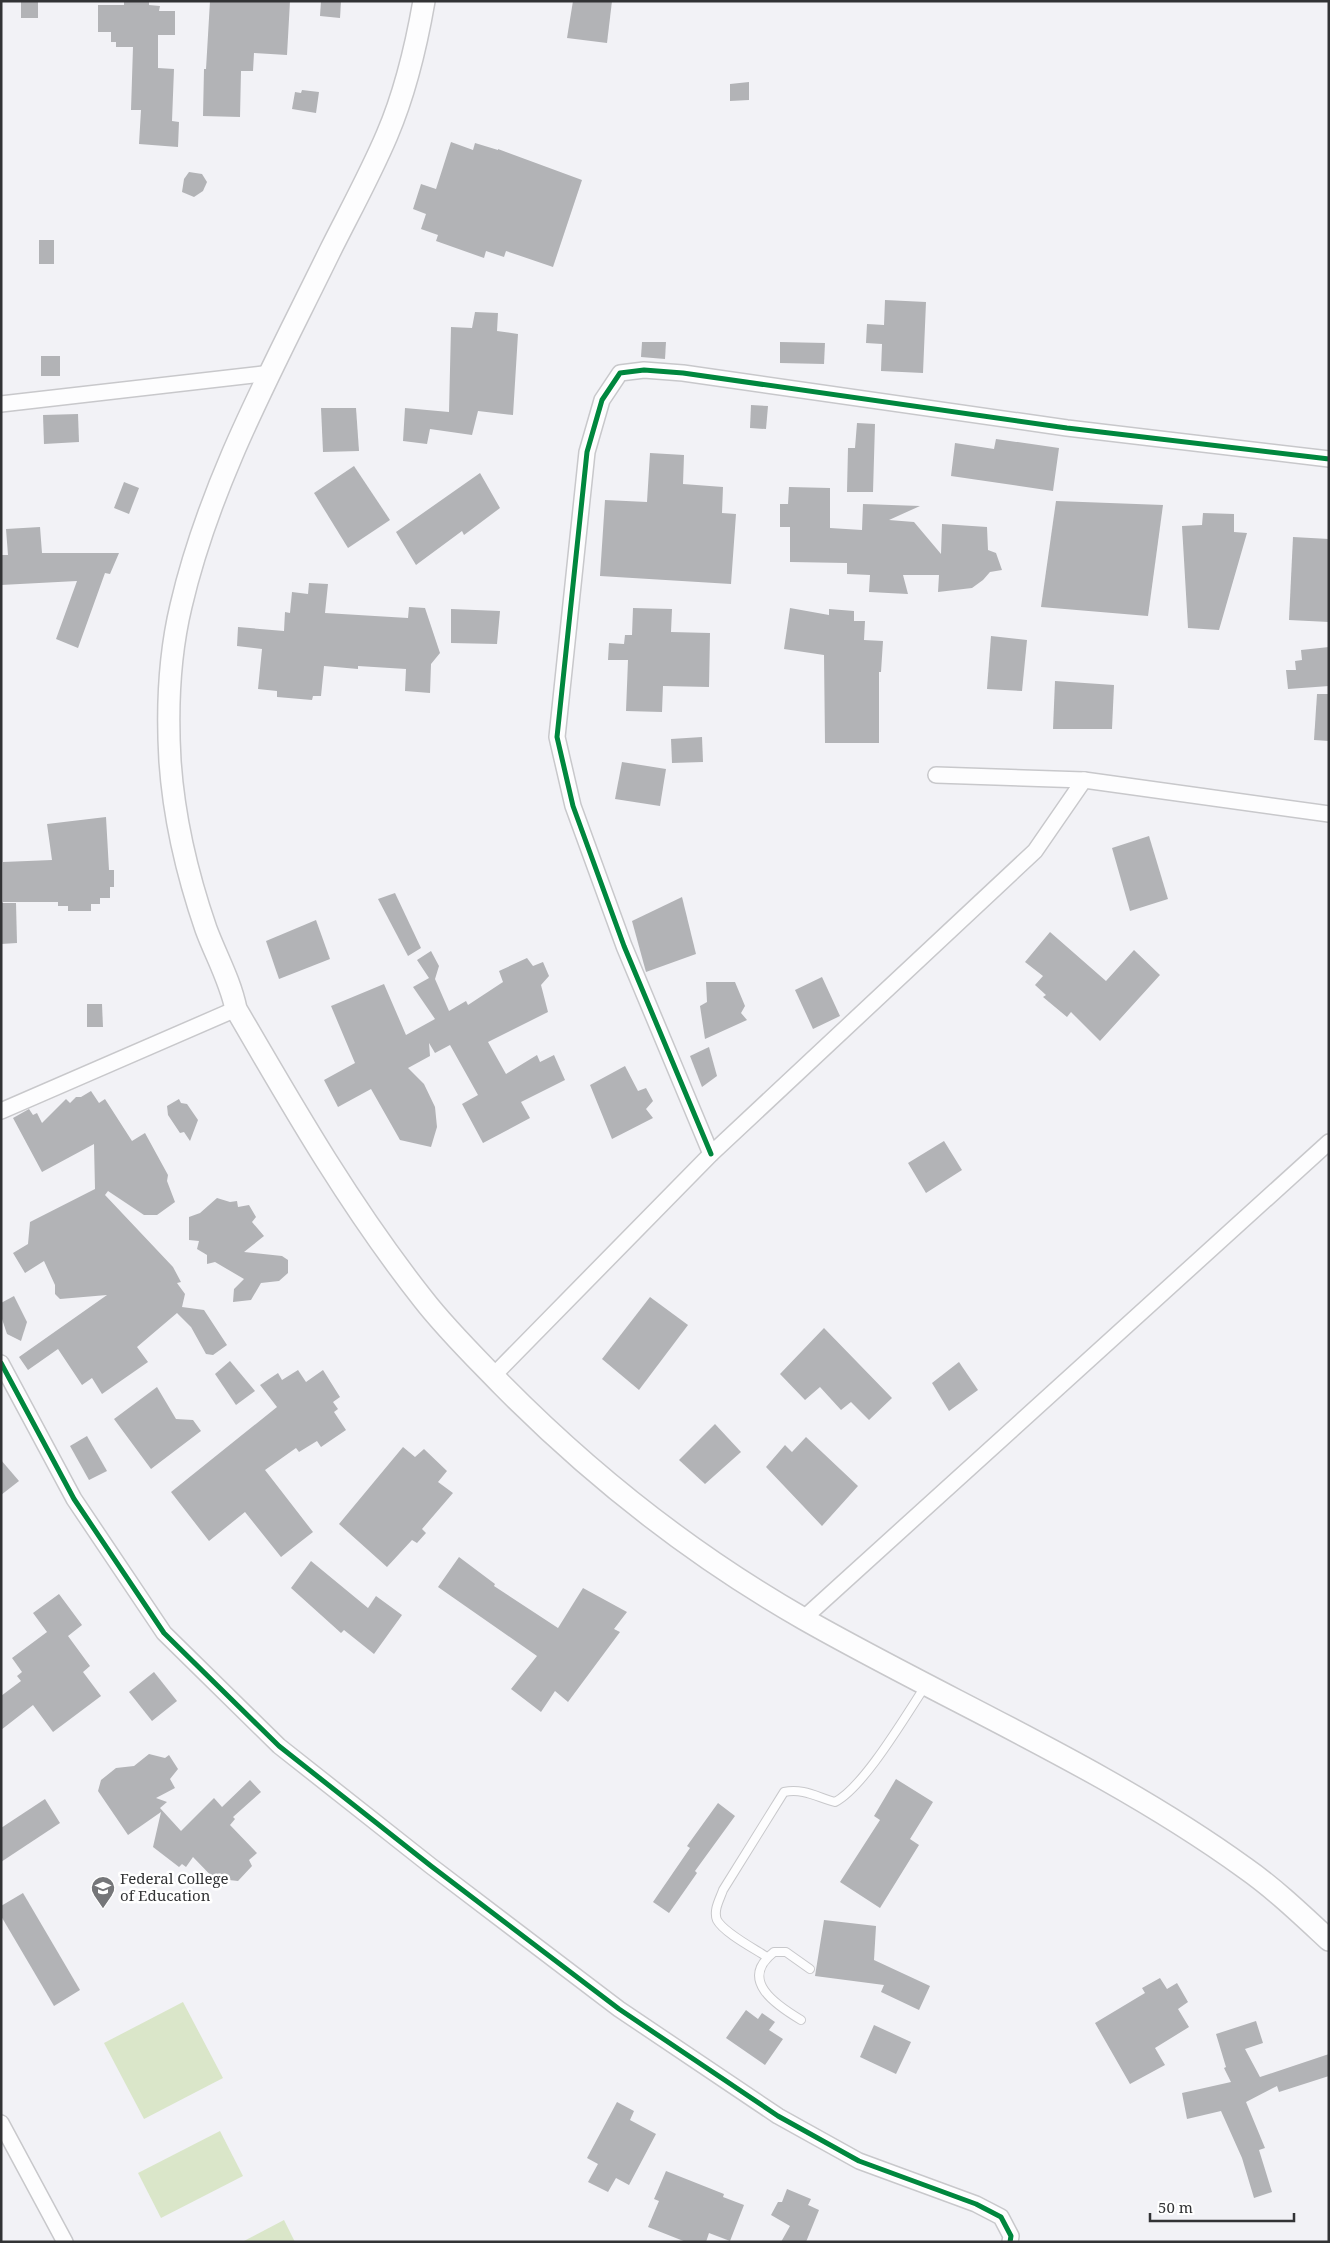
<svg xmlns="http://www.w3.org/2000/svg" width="1330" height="2243" font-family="'Noto Serif',serif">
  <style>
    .green { fill: #dae6c9 }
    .building { fill: #b2b3b6 }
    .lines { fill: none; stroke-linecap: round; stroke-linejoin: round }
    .service-casing { stroke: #c8c8cb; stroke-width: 10 }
    .minor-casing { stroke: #c8c8cb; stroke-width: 18 }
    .secondary-casing { stroke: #c8c8cb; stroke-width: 24 }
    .service { stroke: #fdfdfe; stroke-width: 8 }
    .minor { stroke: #fdfdfe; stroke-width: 15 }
    .secondary { stroke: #fdfdfe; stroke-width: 21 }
    .cycleway-casing { stroke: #fff; stroke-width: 8 }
    .cycleway { stroke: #00873e; stroke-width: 5 }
    .labels { text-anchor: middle; stroke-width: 5; stroke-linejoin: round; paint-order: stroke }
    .poi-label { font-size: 15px; fill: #323335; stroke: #fff; text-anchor: start }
  </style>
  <rect width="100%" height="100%" fill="#f2f2f6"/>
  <g class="green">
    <path d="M183 2002 223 2078 144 2119 104 2043Z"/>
    <path d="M220 2131 243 2176 161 2218 138 2173Z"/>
    <path d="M284 2220 295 2242H242Z"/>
  </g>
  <g class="building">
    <rect x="21" y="1" width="17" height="17"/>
    <path d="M124 1H149V5L160 6 159 11H175V35H158V68L174 69 172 121 179 122 178 147 139 144 141 110H131L133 47H116V42H111V32H98V5H124Z"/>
    <path d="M210 1H290L287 55 254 53 253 71H241L240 117 203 116 204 69H206Z"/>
    <path d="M321 1H341L340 18 320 16Z"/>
    <path d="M573 1H612L607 43 567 38Z"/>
    <path d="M749 82V100L730 101V84Z"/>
    <path d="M302 90 319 92 316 113 292 109 295 92 301 93Z"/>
    <path d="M451 142 473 150 475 143 498 150V149L582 180 553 267 506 251 504 257 486 251 484 258 436 241 438 235 421 229 426 214 413 209 421 184 436 189Z"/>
    <path d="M189 172 202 174 207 182 203 191 194 197 182 192 184 179Z"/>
    <rect x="39" y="240" width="15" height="24"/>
    <path d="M885 300 926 302 923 373 881 371 882 344 866 343 867 324 884 325Z"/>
    <path d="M475 312 498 313 497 331 518 334 513 415 478 411 472 435 430 429 427 444 403 441 405 408 449 412 451 327 472 328Z"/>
    <path d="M642 342H666L665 359 641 357Z"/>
    <path d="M780 342 825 343 824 364 780 363Z"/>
    <rect x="41" y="356" width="19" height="20"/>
    <path d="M751 405 768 406 766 429 750 428Z"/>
    <path d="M321 408H356L359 451 323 452Z"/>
    <path d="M78 414 79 442 44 444 43 415Z"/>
    <path d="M857 423 875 424 873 492H847L848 448H855Z"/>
    <path d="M996 439 1059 448 1053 491 951 476 955 443 994 449Z"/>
    <path d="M650 453 684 455 683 484 723 487 722 513 736 514 731 584 600 576 605 500 647 502Z"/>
    <path d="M354 466 390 520 348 548 314 493Z"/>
    <path d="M480 473 500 508 464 535 462 531 416 565 396 532Z"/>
    <path d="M124 482 139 488 129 514 114 508Z"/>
    <path d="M789 487 830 488V528L862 530 863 504 920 506 889 520 914 522 941 554 942 524 987 527 988 550 996 553 1002 570 990 572 983 580 972 588 938 592 939 575H903L908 594 869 592 870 575 847 574V563L790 562V527H780V504H788Z"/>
    <path d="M1056 501 1163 505 1148 616 1041 607Z"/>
    <path d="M1203 513 1234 514V532L1247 533 1219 630 1188 628 1182 526 1202 525Z"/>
    <path d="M40 527 42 553H119L110 574 105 573 78 648 56 639 77 581 1 585V555H8L6 529Z"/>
    <path d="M1293 537 1329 539V622L1289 620Z"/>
    <path d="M309 583 328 584 325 613 408 618 409 607 425 608 440 653 431 664 430 693 405 691 406 669 358 666V669L324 666 321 696H313L312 700 277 697V691L258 689 262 649 237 646 238 627 284 631 285 612 290 613 292 592 308 594Z"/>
    <path d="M633 608 672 609 671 632 710 633 709 687 663 686 662 712 626 711 628 660H608L609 643 624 644 625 635H632Z"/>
    <path d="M790 608 829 615V609L854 611V621H865L864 640 883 641 881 672H879V743H825L824 655 784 649Z"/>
    <path d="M451 609 500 611 497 644 451 643Z"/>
    <path d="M991 636 1027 640 1022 691 987 689Z"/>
    <path d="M1329 647V686L1288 689 1286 670H1296L1295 661 1302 660 1301 650Z"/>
    <path d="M1055 681 1114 685 1112 729H1053Z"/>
    <path d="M1317 694H1329V741L1314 740Z"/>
    <path d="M702 737 703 762 672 763 671 739Z"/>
    <path d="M622 762 666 769 660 806 615 799Z"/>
    <path d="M106 817 109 870H114V887H110V898H100V904H91V911H68V906H58V902H3V862L52 860 47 824Z"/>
    <path d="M1149 836 1168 899 1130 911 1112 848Z"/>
    <path d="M395 893 421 948 408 956 378 899Z"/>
    <path d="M682 897 696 954 646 972 632 921Z"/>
    <path d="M1 903H16L17 943 1 944Z"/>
    <path d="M316 920 330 959 279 979 266 941Z"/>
    <path d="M1050 932 1106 981 1134 950 1160 975 1100 1041 1071 1012 1067 1017 1043 997 1046 995 1035 985 1043 976 1025 962Z"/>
    <path d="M431 951 439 966 435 979 449 1011 466 1001 468 1005 503 982 499 971 527 958 533 966 543 962 549 976 541 985 548 1012 488 1042 506 1074 537 1055 540 1062 554 1055 565 1080 521 1102 530 1118 483 1143 462 1104 478 1095 450 1045 435 1053 429 1043 430 1056 408 1068 424 1084 435 1107 437 1127 431 1147 400 1140 371 1089 338 1107 324 1080 355 1063 331 1006 384 984 406 1035 435 1019 413 987 429 978 417 960Z"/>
    <path d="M822 977 840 1016 813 1029 795 990Z"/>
    <path d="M706 982H735L745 1006 741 1013 747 1020 705 1039 700 1006 707 1002Z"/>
    <path d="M87 1004H102L103 1027H87Z"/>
    <path d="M709 1047 717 1076 702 1087 690 1056Z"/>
    <path d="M625 1066 638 1091 646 1088 653 1101 646 1109 653 1118 612 1139 590 1085Z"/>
    <path d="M91 1091 99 1103 105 1099 132 1141 145 1133 168 1175 167 1181 175 1202 157 1215H144L108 1191 105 1195 173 1267 181 1282 177 1283 185 1294 182 1307 204 1310 227 1345 213 1355 206 1354 191 1327 177 1313 137 1347 148 1362 102 1394 92 1378 82 1385 58 1349 28 1370 19 1357 107 1295 60 1299 55 1294V1285L44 1261 25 1273 13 1253 28 1244 30 1222 95 1189 94 1144 42 1172 13 1118 29 1109 33 1115 37 1113 42 1123 66 1099 70 1103 76 1097H81Z"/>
    <path d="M179 1099 181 1103 187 1104 198 1120 190 1141 184 1132 180 1133 168 1115 167 1106Z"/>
    <path d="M944 1141 962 1170 926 1193 908 1163Z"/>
    <path d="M217 1198 230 1202 237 1201 238 1207 249 1205 256 1217 252 1222 264 1236 244 1252 282 1256 288 1260V1273L279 1281 261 1283 251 1300 233 1302 234 1289 244 1279 215 1262 207 1264V1255L197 1249 199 1241 189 1240V1217L200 1213Z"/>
    <path d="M14 1296 27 1322 21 1341 7 1334 1 1316V1303Z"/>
    <path d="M650 1297 688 1325 639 1390 602 1359Z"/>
    <path d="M824 1328 892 1398 869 1420 851 1402 841 1410 820 1387 805 1400 780 1374Z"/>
    <path d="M230 1361 255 1391 236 1405 215 1374Z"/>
    <path d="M959 1362 978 1390 949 1411 932 1383Z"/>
    <path d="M298 1370 306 1382 323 1370 340 1397 333 1402 338 1409 334 1412 346 1430 321 1447 317 1441 299 1452 296 1448 265 1470 313 1532 281 1557 245 1512 209 1541 171 1492 277 1407 260 1385 278 1373 282 1380Z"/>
    <path d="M157 1387 176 1419 193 1420 201 1431 151 1469 114 1419Z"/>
    <path d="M715 1424 741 1452 705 1484 679 1460Z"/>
    <path d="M87 1436 107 1471 89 1480 70 1446Z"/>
    <path d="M806 1437 858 1486 822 1526 766 1467 785 1445 792 1452Z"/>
    <path d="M403 1447 415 1457 424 1449 447 1471 438 1482 453 1493 422 1529 426 1533 417 1543 412 1540 387 1567 339 1524Z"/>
    <path d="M1 1460 19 1481 1 1495Z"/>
    <path d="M459 1557 495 1584 494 1586 558 1628 583 1588 627 1612 614 1629 620 1632 568 1702 555 1691 541 1712 511 1689 537 1656 438 1587Z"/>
    <path d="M311 1561 368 1608 376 1596 402 1615 374 1654 344 1630 341 1633 291 1588Z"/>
    <path d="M59 1594 82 1625 68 1636 90 1666 83 1672 101 1696 53 1732 33 1705 1 1730V1696L21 1681 17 1676 22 1672 12 1658 47 1632 33 1613Z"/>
    <path d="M154 1672 177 1701 152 1721 129 1692Z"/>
    <path d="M149 1754 165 1758 169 1755 178 1769 170 1779 175 1788 156 1798 167 1802 160 1808 181 1831 214 1798 222 1807 250 1780 261 1792 233 1817 235 1819 230 1825 257 1853 249 1860 252 1866 238 1881 229 1880 222 1887 193 1857 186 1867 182 1864 179 1867 153 1847 161 1812 128 1835 98 1791 101 1780 116 1768 134 1766Z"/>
    <path d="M896 1779 933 1802 910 1839 919 1845 880 1908 840 1882 880 1820 874 1816Z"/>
    <path d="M45 1799 60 1823 1 1862V1828Z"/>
    <path d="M718 1803 735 1816 695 1871 697 1873 669 1913 653 1902 690 1848 687 1846Z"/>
    <path d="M23 1893 80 1990 54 2006 1 1916V1906Z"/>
    <path d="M824 1920 876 1926 874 1960 930 1986 919 2010 881 1992 884 1985 815 1976Z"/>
    <path d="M1160 1978 1167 1989 1177 1983 1188 2002 1178 2009 1189 2027 1155 2048 1165 2065 1130 2084 1095 2023 1145 1993 1142 1988Z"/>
    <path d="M746 2010 758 2019 762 2013 775 2022 769 2030 783 2039 765 2065 726 2038Z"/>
    <path d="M1256 2021 1263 2043 1245 2049 1260 2077 1329 2054V2076L1279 2092 1277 2086 1246 2102 1265 2148 1259 2150 1272 2192 1254 2198 1242 2158 1221 2111 1187 2119 1182 2093 1231 2082 1224 2068 1226 2067 1216 2034Z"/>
    <path d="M874 2025 911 2042 896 2074 860 2057Z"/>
    <path d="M617 2102 634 2111 630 2120 656 2134 629 2185 616 2178 608 2192 588 2182 598 2164 587 2158Z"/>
    <path d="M666 2171 724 2194 723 2197 744 2205 730 2241 709 2233 706 2242H686L648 2227 659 2201 654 2199Z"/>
    <path d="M787 2189 811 2199 808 2205 819 2210 806 2242H781L790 2226 771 2215 778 2202H782Z"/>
  </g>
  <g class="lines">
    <g class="service-casing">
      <g id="service">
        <path d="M767 1957C755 1949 724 1933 717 1920 713 1910 720 1899 723 1890L784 1792C803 1788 817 1797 835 1802 864 1787 906 1715 926 1685"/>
        <path d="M801 2020C776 2005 738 1980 774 1952H786L810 1969"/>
      </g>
    </g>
    <g class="minor-casing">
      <g id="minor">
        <path d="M1 404 271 373"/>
        <path d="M936 775 1084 780 1329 814"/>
        <path d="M1 1111 236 1009"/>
        <path d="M711 1154 624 946 573 806 557 737 587 452 602 400 620 373 644 370 683 373 1067 428 1329 459"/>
        <path d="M1 1363 74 1499 164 1633 279 1746 431 1866 619 2009 778 2116 859 2161 976 2204 1001 2217 1011 2236 1010 2242"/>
        <path d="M493 1376 711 1154 1035 851 1084 780"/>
        <path d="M803 1619 1329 1142"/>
        <path d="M1 2123 65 2242"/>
      </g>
    </g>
    <g class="secondary-casing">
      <path id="secondary" d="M424 1C416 47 405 93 387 135 370 175 349 213 330 251 274 366 210 481 181 606 169 656 167 710 170 761 174 819 187 874 206 929 216 956 230 980 236 1009 294 1109 351 1208 423 1299 447 1330 475 1357 502 1385 593 1477 692 1555 804 1619 950 1702 1108 1769 1245 1868 1275 1889 1302 1915 1329 1940"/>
    </g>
    <use href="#service" class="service"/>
    <use href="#minor" class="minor"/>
    <use href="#secondary" class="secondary"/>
    <g class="cycleway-casing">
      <g id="cycleway">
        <path d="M711 1154 624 946 573 806 557 737 587 452 602 400 620 373 644 370 683 373 1067 428 1329 459"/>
        <path d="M1 1363 74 1499 164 1633 279 1746 431 1866 619 2009 778 2116 859 2161 976 2204 1001 2217 1011 2236 1010 2242"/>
      </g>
    </g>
    <use href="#cycleway" class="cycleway"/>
  </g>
  <defs>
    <g id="school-pin" transform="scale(1.25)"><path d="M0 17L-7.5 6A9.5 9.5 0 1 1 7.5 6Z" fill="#757679" stroke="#fff"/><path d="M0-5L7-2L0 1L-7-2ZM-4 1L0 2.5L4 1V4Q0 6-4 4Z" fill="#fff"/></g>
  </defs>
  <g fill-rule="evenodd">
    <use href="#school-pin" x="103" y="1888"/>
  </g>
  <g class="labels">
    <g class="poi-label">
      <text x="120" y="1884">Federal College<tspan x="120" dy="17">of Education</tspan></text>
    </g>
  </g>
  <rect width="1330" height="2243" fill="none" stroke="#323335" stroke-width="5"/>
  <path d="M1150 2213v8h144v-8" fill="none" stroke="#323335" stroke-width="2.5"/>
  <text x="1158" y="2213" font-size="15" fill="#323335" stroke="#ffffff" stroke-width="4" paint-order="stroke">50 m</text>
</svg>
